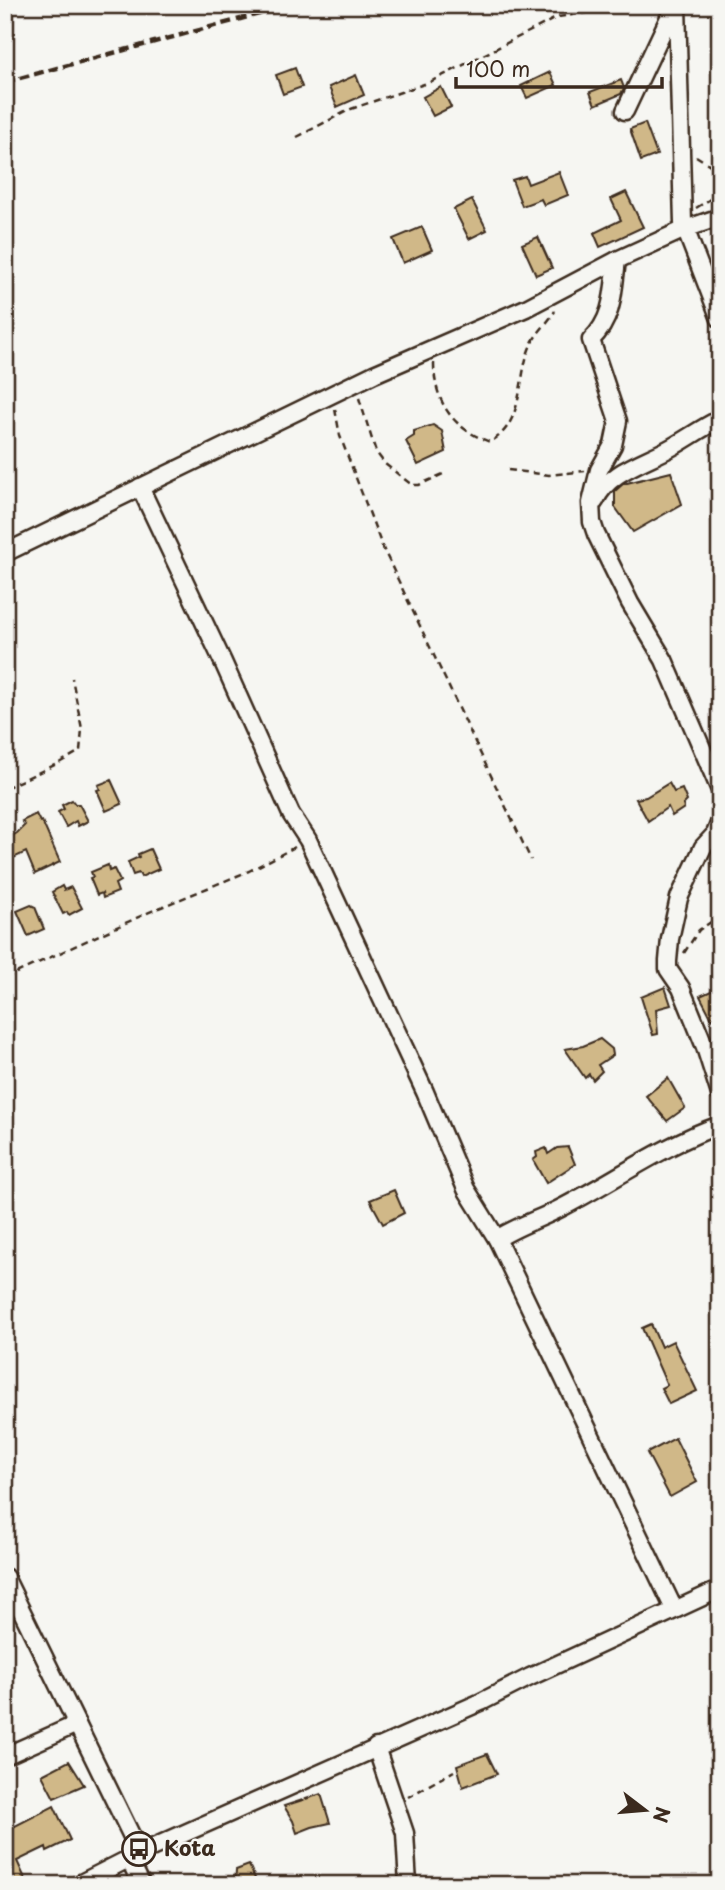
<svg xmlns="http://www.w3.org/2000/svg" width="725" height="1890" font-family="'Playpen Sans',sans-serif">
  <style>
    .building { fill: #d0b888; stroke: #3b2a1e; stroke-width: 2 }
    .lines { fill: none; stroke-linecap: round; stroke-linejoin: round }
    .minor-casing { stroke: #3b2a1e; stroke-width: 21 }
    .path { stroke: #3b2a1e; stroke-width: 2.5; stroke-dasharray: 7 5; stroke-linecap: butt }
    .minor { stroke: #f6f6f2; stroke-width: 16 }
    .rail { stroke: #3b2a1e; stroke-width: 4.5; stroke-dasharray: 10 5; stroke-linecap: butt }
    .labels { text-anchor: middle; stroke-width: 5; stroke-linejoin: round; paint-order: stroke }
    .poi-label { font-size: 21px; font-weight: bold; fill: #3b2a1e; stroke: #f6f6f2; text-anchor: start }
  </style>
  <rect width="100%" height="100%" fill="#f6f6f2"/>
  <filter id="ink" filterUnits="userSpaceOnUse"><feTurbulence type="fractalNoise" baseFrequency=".0143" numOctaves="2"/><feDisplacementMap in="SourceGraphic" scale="14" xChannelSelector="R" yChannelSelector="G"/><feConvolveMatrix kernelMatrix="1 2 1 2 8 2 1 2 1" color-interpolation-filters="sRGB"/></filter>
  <g filter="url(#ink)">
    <g class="building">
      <path d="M295 68 302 87 283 94 276 75Z"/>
      <path d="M550 72 556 85 527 98 521 86Z"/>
      <path d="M356 75 364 95 337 107 329 87Z"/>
      <path d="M621 80 624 88 621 94 595 105 590 92Z"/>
      <path d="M441 87 451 107 433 116 423 97Z"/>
      <path d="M645 123 657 155 641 161 630 129Z"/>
      <path d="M559 172 568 195 544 205 541 199 522 206 512 180 525 176 528 184Z"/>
      <path d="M626 192 643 227 600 247 594 233 621 220 611 199Z"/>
      <path d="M472 200 487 230 469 239 454 209Z"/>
      <path d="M422 227 432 250 403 263 393 239Z"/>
      <path d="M538 237 552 268 536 275 522 244Z"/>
      <path d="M433 425 442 431 446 452 418 465 406 441 414 436V431Z"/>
      <path d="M671 472 682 504 633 532 615 507V491L623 484Z"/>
      <path d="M111 780 122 804 106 811 97 790 100 789 98 785Z"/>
      <path d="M669 783 674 792 682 789 687 801 683 805 684 808 672 816 668 807 648 821 636 799 646 797Z"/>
      <path d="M72 800 75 804H79L88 821 78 826 76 821 66 827 58 812 64 809 62 805Z"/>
      <path d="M36 814 40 822 42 821 60 862 35 874 26 852 5 862V840L17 833 25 825 22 821Z"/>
      <path d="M150 849 159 869 141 877 139 873 133 875 128 862 139 857 138 854Z"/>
      <path d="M108 865 109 871 114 869 120 881 115 884 118 892 103 898 102 893 97 895 90 878 93 877 91 872Z"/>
      <path d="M62 886 64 890 71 887 82 908 69 915 67 912 63 914 52 892Z"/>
      <path d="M31 905 35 907 44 929 28 936 17 911Z"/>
      <path d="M665 987 671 1005 656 1009 658 1034 653 1035 641 997Z"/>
      <path d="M720 987V1015L712 1019 700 996Z"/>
      <path d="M600 1039 612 1049 613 1055 598 1065 602 1071 593 1080 589 1074 585 1078 565 1049 583 1046Z"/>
      <path d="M668 1078 685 1108 667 1121 646 1096Z"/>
      <path d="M568 1147 575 1164 546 1183 533 1160 537 1157 536 1152 546 1148 548 1154 557 1148Z"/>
      <path d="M394 1190 404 1213 383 1224 370 1200Z"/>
      <path d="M651 1324 661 1347 673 1341 697 1391 669 1404 661 1388 667 1385 642 1328Z"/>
      <path d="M675 1438 697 1482 670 1497 647 1453Z"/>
      <path d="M487 1754 497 1774 463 1787 457 1765Z"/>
      <path d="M69 1761 84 1785 54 1798 42 1775Z"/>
      <path d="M321 1794 330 1823 312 1827 297 1833 293 1821 284 1806Z"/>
      <path d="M54 1806 70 1840 47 1851 46 1847 17 1861 28 1885H16L5 1866V1831Z"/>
      <path d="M249 1865 258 1885H235L236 1870Z"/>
    </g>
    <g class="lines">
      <g class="minor-casing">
        <g id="minor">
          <path d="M677 5 683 223 720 319"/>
          <path d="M625 111 675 5"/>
          <path d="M617 260C613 290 614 318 591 340L618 421 613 445 599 470 591 503 592 522 596 534 630 603 664 660 720 790"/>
          <path d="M140 487 223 662 291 814 308 840 425 1092 466 1189 497 1239 674 1609"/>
          <path d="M595 501C608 471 646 462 672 447 688 438 703 427 720 419"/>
          <path d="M5 553 374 374 526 308 617 260 685 229 720 217"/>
          <path d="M720 821 715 834 703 847 679 898 670 939 668 961V969L681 988 705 1047 720 1094"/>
          <path d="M497 1239C517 1226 540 1219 561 1208 614 1181 663 1145 720 1125"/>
          <path d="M5 1577 140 1853"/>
          <path d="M376 1747 405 1833 408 1885"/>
          <path d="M5 1756 77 1724"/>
          <path d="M129 1859 142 1885"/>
          <path d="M77 1885 140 1853 481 1702 530 1677 720 1589"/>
        </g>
      </g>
      <g class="path">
        <path d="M297 137 351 109 430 82 558 17 619 8 657 10"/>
        <path d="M696 156 720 171"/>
        <path d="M696 208 720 193"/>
        <path d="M434 363C434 402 453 429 490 442 525 423 517 378 530 347 535 334 548 323 555 311"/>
        <path d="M359 398 376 452 385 464 412 485H419L443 474"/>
        <path d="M335 409 340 436 382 546 531 860"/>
        <path d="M508 470 549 475 585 471"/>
        <path d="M5 788 59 763 80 751 82 729 72 678"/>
        <path d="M684 953 699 930 720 916"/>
        <path d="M5 978 154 910 249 871 295 847"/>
        <path d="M408 1797 454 1771"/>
      </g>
      <use href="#minor" class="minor"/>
      <path class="rail" d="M5 82 293 5"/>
    </g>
  </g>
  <defs>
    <g id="bus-ring" transform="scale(1.75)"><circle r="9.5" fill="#f6f6f2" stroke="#3b2a1e" stroke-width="1.5"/><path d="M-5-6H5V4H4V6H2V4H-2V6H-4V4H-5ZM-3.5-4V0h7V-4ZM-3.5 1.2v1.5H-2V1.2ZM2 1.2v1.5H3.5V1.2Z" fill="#3b2a1e"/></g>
  </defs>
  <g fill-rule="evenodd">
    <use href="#bus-ring" x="139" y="1849"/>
  </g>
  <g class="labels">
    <g class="poi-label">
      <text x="164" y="1856">Kota</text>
    </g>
  </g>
  <rect width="725" height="1890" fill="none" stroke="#f6f6f2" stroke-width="28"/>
  <rect x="14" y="14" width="697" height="1862" fill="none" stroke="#3b2a1e" stroke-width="2.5" filter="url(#ink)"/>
  <g transform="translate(645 1810) rotate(106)" stroke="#f6f6f2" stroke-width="5" paint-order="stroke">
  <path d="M0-5L12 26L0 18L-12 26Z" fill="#3b2a1e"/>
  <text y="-10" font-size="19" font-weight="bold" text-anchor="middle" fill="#3b2a1e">N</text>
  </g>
  <path d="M456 77v10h206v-10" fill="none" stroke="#3b2a1e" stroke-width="3.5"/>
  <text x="466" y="77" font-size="21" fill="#3b2a1e" stroke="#f6f6f2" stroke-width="5" paint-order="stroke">100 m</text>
</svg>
